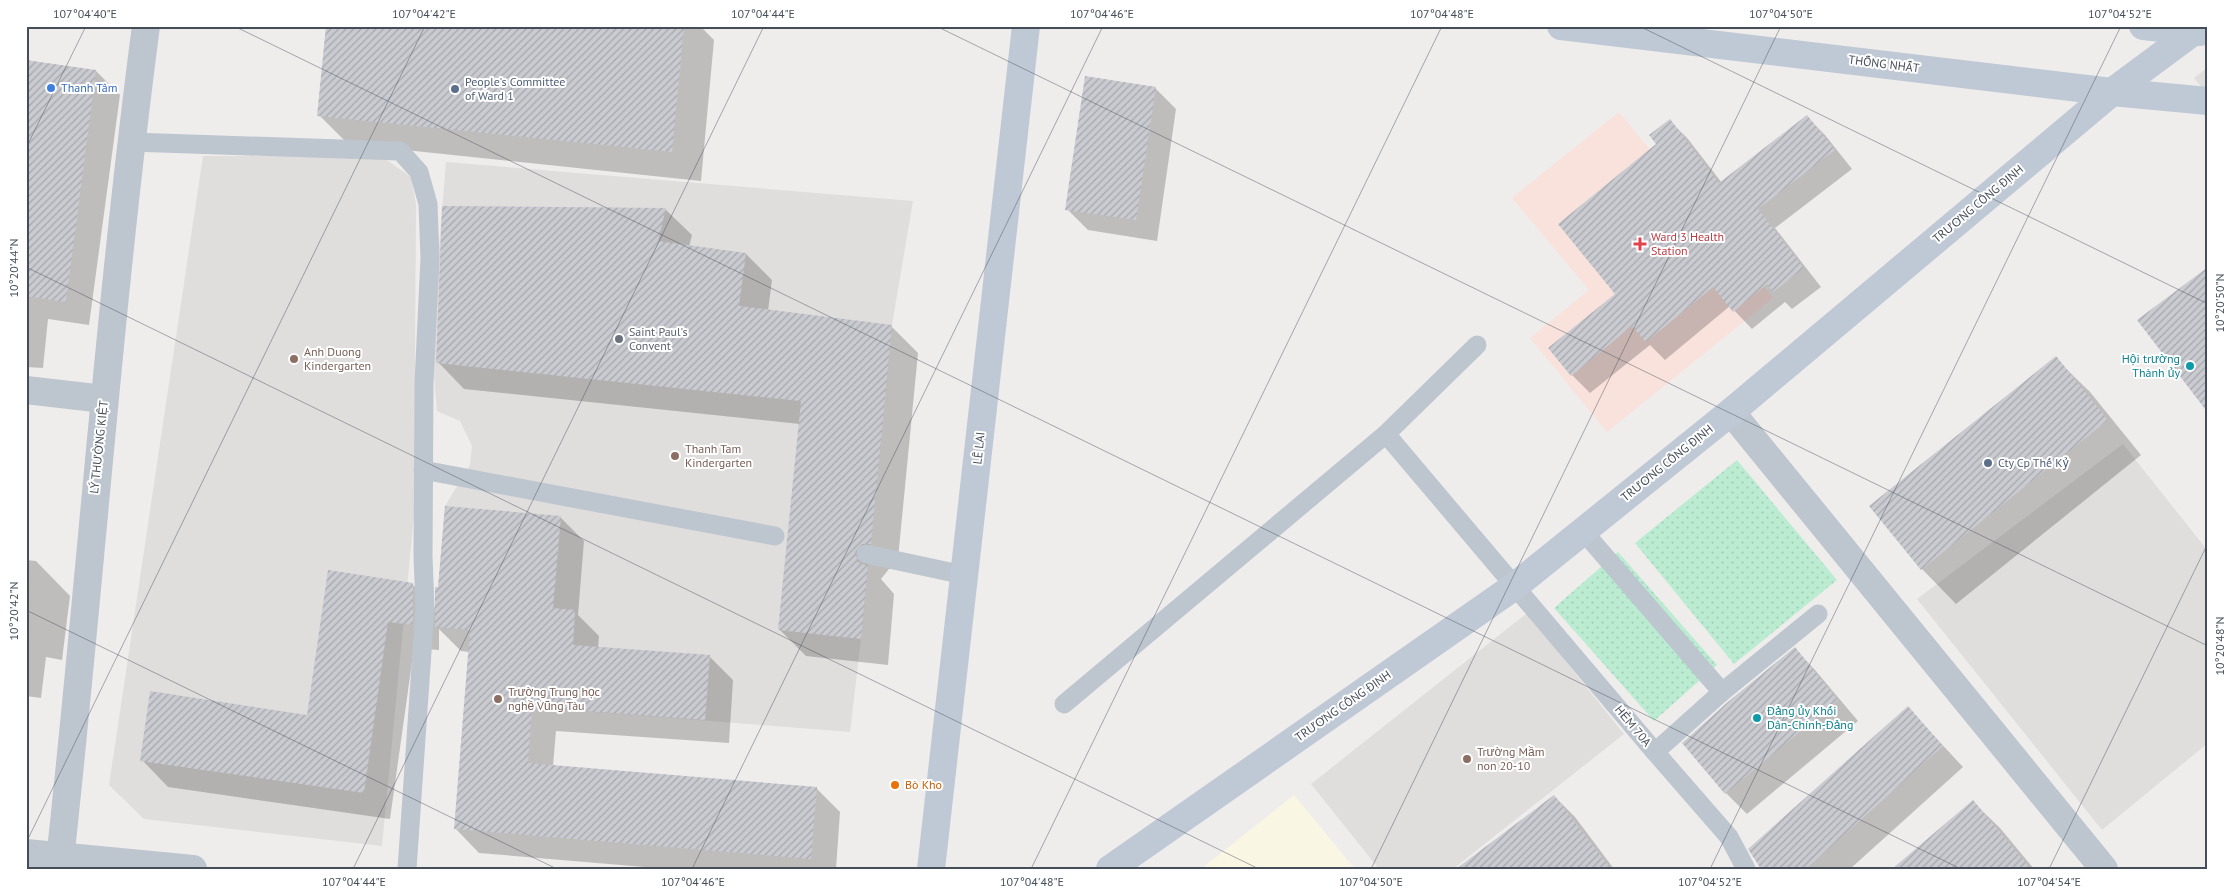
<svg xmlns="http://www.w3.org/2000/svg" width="2234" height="895" font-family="'PT Sans',sans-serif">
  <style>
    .commercial { fill: #faf6e4 }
    .education { fill: #e0dddd }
    .medical { fill: #f9e1dc }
    .grass { fill: url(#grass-dots) }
    .shadow { fill: #0003 }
    .building { fill: url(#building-hatch) }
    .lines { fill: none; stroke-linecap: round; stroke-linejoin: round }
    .lane { stroke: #bdc5ce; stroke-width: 19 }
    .street { stroke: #bdc5ce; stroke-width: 28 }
    .secondary { stroke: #bfc8d5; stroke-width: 28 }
    .ticks { fill: none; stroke: #454e58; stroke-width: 1; stroke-opacity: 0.45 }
    .shop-dot { fill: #3f7fe0; stroke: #fff; stroke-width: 2 }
    .service-dot { fill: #5c6f8a; stroke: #fff; stroke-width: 2 }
    .health-dot { fill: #e0444e; stroke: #fff; stroke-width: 2 }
    .worship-dot { fill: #6b7280; stroke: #fff; stroke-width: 2 }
    .education-dot { fill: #8d6e63; stroke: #fff; stroke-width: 2 }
    .culture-dot { fill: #0f9aa8; stroke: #fff; stroke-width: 2 }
    .food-dot { fill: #e8710a; stroke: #fff; stroke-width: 2 }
    .labels { text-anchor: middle; stroke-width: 4; stroke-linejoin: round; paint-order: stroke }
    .street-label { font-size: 12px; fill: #454e58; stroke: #fff }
    .service-label { font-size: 12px; fill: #4e5e75; stroke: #fff; text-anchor: start }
    .shop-label { font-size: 12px; fill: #366cbe; stroke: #fff; text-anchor: start }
    .health-label { font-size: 12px; fill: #be3a42; stroke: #fff; text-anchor: start }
    .worship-label { font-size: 12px; fill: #5b616d; stroke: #fff; text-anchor: start }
    .education-label { font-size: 12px; fill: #785e54; stroke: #fff; text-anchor: start }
    .culture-label { font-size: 12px; fill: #0d838f; stroke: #fff; text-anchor: end }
    .food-label { font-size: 12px; fill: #c56008; stroke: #fff; text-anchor: start }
    .neatline { fill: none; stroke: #454e58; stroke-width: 2 }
    .ticks-label { font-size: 12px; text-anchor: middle; fill: #454e58 }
  </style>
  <defs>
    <pattern id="grass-dots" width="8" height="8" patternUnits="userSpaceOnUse" patternTransform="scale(1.25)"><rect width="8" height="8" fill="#bbecd2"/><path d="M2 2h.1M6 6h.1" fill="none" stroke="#a2ccb6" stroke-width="1.8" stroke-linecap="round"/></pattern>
    <pattern id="building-hatch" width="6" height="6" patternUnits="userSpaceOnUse" patternTransform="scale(1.25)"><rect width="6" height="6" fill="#c9cbd1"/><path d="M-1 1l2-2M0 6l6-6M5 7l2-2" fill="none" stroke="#a5a7ac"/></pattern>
  </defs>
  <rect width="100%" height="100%" fill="#efecec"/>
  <path class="commercial" d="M1294 795 1355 869H1201Z"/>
  <g class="education">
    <path d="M2208 67V95L2194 78Z"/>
    <path d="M203 156H381L411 177 416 204 414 515 382 846 144 819 109 785Z"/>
    <path d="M446 162 913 201 892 325 861 639 850 732 558 709 563 638 435 627 445 506 470 465 472 446 460 421 437 411 433 363 436 283Z"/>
    <path d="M2123 444 2208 551V743L2102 830 1917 599Z"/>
    <path d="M1527 613 1624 734 1453 869H1379L1311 784Z"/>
  </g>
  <path class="medical" d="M1619 112 1773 298 1607 432 1530 338 1589 290 1512 198Z"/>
  <g class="grass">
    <path d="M1737 460 1837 580 1734 664 1635 543Z"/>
    <path d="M1618 552 1717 665 1654 721 1554 608Z"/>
  </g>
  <g class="shadow">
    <path d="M327 26H700L714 40 701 181 348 144 319 115Z"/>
    <path d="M26 61 96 71 120 95 89 325 48 319 43 368 26 367Z"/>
    <path d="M1155 88 1176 109 1157 241 1088 230 1067 209Z"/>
    <path d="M1807 117 1825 135 1852 169 1775 228 1821 287 1792 309 1785 302 1752 329 1730 306 1665 360 1650 345 1590 393 1572 375 1617 294 1658 144 1670 121 1688 139 1722 183Z"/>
    <path d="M665 209 692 235 689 247 746 254 772 280 768 311 891 326 918 353 897 569H889L881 579 894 594 888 665 806 656 780 630 800 424 464 389 438 362Z"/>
    <path d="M2055 358 2090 392 2141 455 1956 604 1922 569Z"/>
    <path d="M560 517 584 541 578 615 599 636 598 648 709 656 733 680 729 743 556 731 553 766 816 788 840 812 836 869H668L479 853 455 828 469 652 461 651 439 629V650L414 648 390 819 168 787 142 760 308 716 412 584 436 609Z"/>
    <path d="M26 560 36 561 70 596 62 660 46 657 41 698 26 696Z"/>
    <path d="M1795 649 1815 670 1858 721 1747 814 1726 793 1684 743Z"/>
    <path d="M1908 708 1963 767 1850 869H1763L1750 849Z"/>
    <path d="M1554 796 1575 817 1614 869H1458Z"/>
    <path d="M1973 802 2000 828 2034 869H1894Z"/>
  </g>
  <g class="building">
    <path d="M326 26H684L672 152 317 116Z"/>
    <path d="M26 60 96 70 66 302 26 296Z"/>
    <path d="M1085 76 1156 87 1136 220 1065 210Z"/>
    <path d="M1807 115 1835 150 1758 209 1804 268 1773 292 1767 284 1733 312 1713 287 1646 342 1632 326 1571 376 1548 348 1615 294 1558 224 1656 144 1649 135 1670 119 1719 183Z"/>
    <path d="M442 206 666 208 658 241 746 253 739 306 892 325 871 544H862L855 552 858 562 868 566 861 639 778 630 801 401 436 363Z"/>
    <path d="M2208 267V413L2137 320Z"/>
    <path d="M2056 356 2108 420 1921 570 1869 506Z"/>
    <path d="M445 506 561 516 553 608 575 610 573 645 710 655 705 720 532 707 528 763 817 787 811 859 454 829 470 630 435 627V587H438Z"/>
    <path d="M328 570 413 583V625L388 622 364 793 140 761 150 691 307 715Z"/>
    <path d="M1795 647 1838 700 1725 794 1682 743 1729 701Z"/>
    <path d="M1908 706 1943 746 1806 869H1761L1748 849Z"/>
    <path d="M1554 795 1611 869H1456Z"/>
    <path d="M1973 800 2031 869H1892Z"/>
  </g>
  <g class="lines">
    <g class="lane">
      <path d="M131 142 400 151 419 172 428 204 430 258 424 383 423 556 425 608 407 869"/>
      <path d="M1386 434 1655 752 1729 837 1746 869"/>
      <path d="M423 470 775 536"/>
      <path d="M1583 531 1722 692"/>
      <path d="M866 554 964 575"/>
      <path d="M1064 704 1386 434 1477 345"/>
      <path d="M1655 752 1722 692 1818 614"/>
    </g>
    <g class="street">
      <path d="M26 390 104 399"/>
      <path d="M1731 412 2104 869"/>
      <path d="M26 853 193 869"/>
      <path d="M59 869C90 588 109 306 146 26"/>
    </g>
    <g class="secondary">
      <path d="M1561 26 2112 92 2208 101"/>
      <path d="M2143 26 2201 32"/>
      <path d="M931 869 1026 26"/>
      <path d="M1110 869 1515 586 1731 412 2112 92 2201 26"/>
    </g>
  </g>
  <path class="ticks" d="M234 26 1961 869M936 26 2208 646M1639 26 2208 304M26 148 86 26M26 267 1259 869M26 610 557 869M26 843 425 26M353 869 764 26M692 869 1103 26M1031 869 1442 26M1371 869 1781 26M1710 869 2121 26M2049 869 2208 543"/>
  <circle class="shop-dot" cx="51" cy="88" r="5"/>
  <g class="service-dot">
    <circle cx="455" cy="89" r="5"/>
    <circle cx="1988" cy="463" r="5"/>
  </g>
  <path class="health-dot" d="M1637.5 236.5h5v5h5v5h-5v5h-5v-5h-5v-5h5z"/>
  <circle class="worship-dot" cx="619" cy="339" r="5"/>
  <g class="education-dot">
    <circle cx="294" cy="359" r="5"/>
    <circle cx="675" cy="456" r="5"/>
    <circle cx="498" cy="699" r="5"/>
    <circle cx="1467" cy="759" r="5"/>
  </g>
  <g class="culture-dot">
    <circle cx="2190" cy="366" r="5"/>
    <circle cx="1757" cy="718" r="5"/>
  </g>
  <circle class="food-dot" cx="895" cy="785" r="5"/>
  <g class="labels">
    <g class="street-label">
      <text transform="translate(1884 64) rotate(7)" y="4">THỐNG NHẤT</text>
      <text transform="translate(1978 204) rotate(-40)" y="4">TRƯƠNG CÔNG ĐỊNH</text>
      <text transform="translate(99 447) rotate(-84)" y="4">LÝ THƯỜNG KIỆT</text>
      <text transform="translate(979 448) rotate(-84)" y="4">LÊ LAI</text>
      <text transform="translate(1667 463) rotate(-39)" y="4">TRƯƠNG CÔNG ĐỊNH</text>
      <text transform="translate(1343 706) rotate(-35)" y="4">TRƯƠNG CÔNG ĐỊNH</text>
      <text transform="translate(1633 726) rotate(50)" y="4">HẺM 70A</text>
    </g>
    <g class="service-label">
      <text x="465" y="86">People's Committee<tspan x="465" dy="14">of Ward 1</tspan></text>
      <text x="1998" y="467">Cty Cp Thế Kỷ</text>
    </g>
    <g class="shop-label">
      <text x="61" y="92">Thanh Tâm</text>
    </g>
    <g class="health-label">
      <text x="1651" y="241">Ward 3 Health<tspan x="1651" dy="14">Station</tspan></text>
    </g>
    <g class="worship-label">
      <text x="629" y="336">Saint Paul's<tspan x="629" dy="14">Convent</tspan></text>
    </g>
    <g class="education-label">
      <text x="304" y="356">Anh Duong<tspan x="304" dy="14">Kindergarten</tspan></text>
      <text x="685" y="453">Thanh Tam<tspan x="685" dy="14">Kindergarten</tspan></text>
      <text x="508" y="696">Trường Trung học<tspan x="508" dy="14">nghề Vũng Tàu</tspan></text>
      <text x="1477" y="756">Trường Mầm<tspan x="1477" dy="14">non 20-10</tspan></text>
    </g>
    <g class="culture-label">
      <text x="2180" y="363">Hội trường<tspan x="2180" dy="14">Thành ủy</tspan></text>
      <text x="1767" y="715" text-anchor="start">Đảng ủy Khối<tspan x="1767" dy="14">Dân-Chính-Đảng</tspan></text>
    </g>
    <g class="food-label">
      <text x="905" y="789">Bò Kho</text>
    </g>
  </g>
  <rect width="2234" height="895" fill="none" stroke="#ffffff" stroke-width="55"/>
  <rect x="28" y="28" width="2178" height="840" class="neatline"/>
  <g class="ticks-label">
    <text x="85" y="18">107°04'40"E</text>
    <text x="424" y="18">107°04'42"E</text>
    <text x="763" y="18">107°04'44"E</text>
    <text x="1102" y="18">107°04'46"E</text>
    <text x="1442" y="18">107°04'48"E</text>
    <text x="1781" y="18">107°04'50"E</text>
    <text x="2120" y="18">107°04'52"E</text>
    <text transform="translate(14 268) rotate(-90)" y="4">10°20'44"N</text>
    <text transform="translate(2220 303) rotate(-90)" y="4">10°20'50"N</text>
    <text transform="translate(14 611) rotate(-90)" y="4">10°20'42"N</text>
    <text transform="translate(2220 646) rotate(-90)" y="4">10°20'48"N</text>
    <text x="354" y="886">107°04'44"E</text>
    <text x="693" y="886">107°04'46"E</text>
    <text x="1032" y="886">107°04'48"E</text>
    <text x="1371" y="886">107°04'50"E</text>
    <text x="1710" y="886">107°04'52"E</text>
    <text x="2049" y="886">107°04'54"E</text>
  </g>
</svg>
